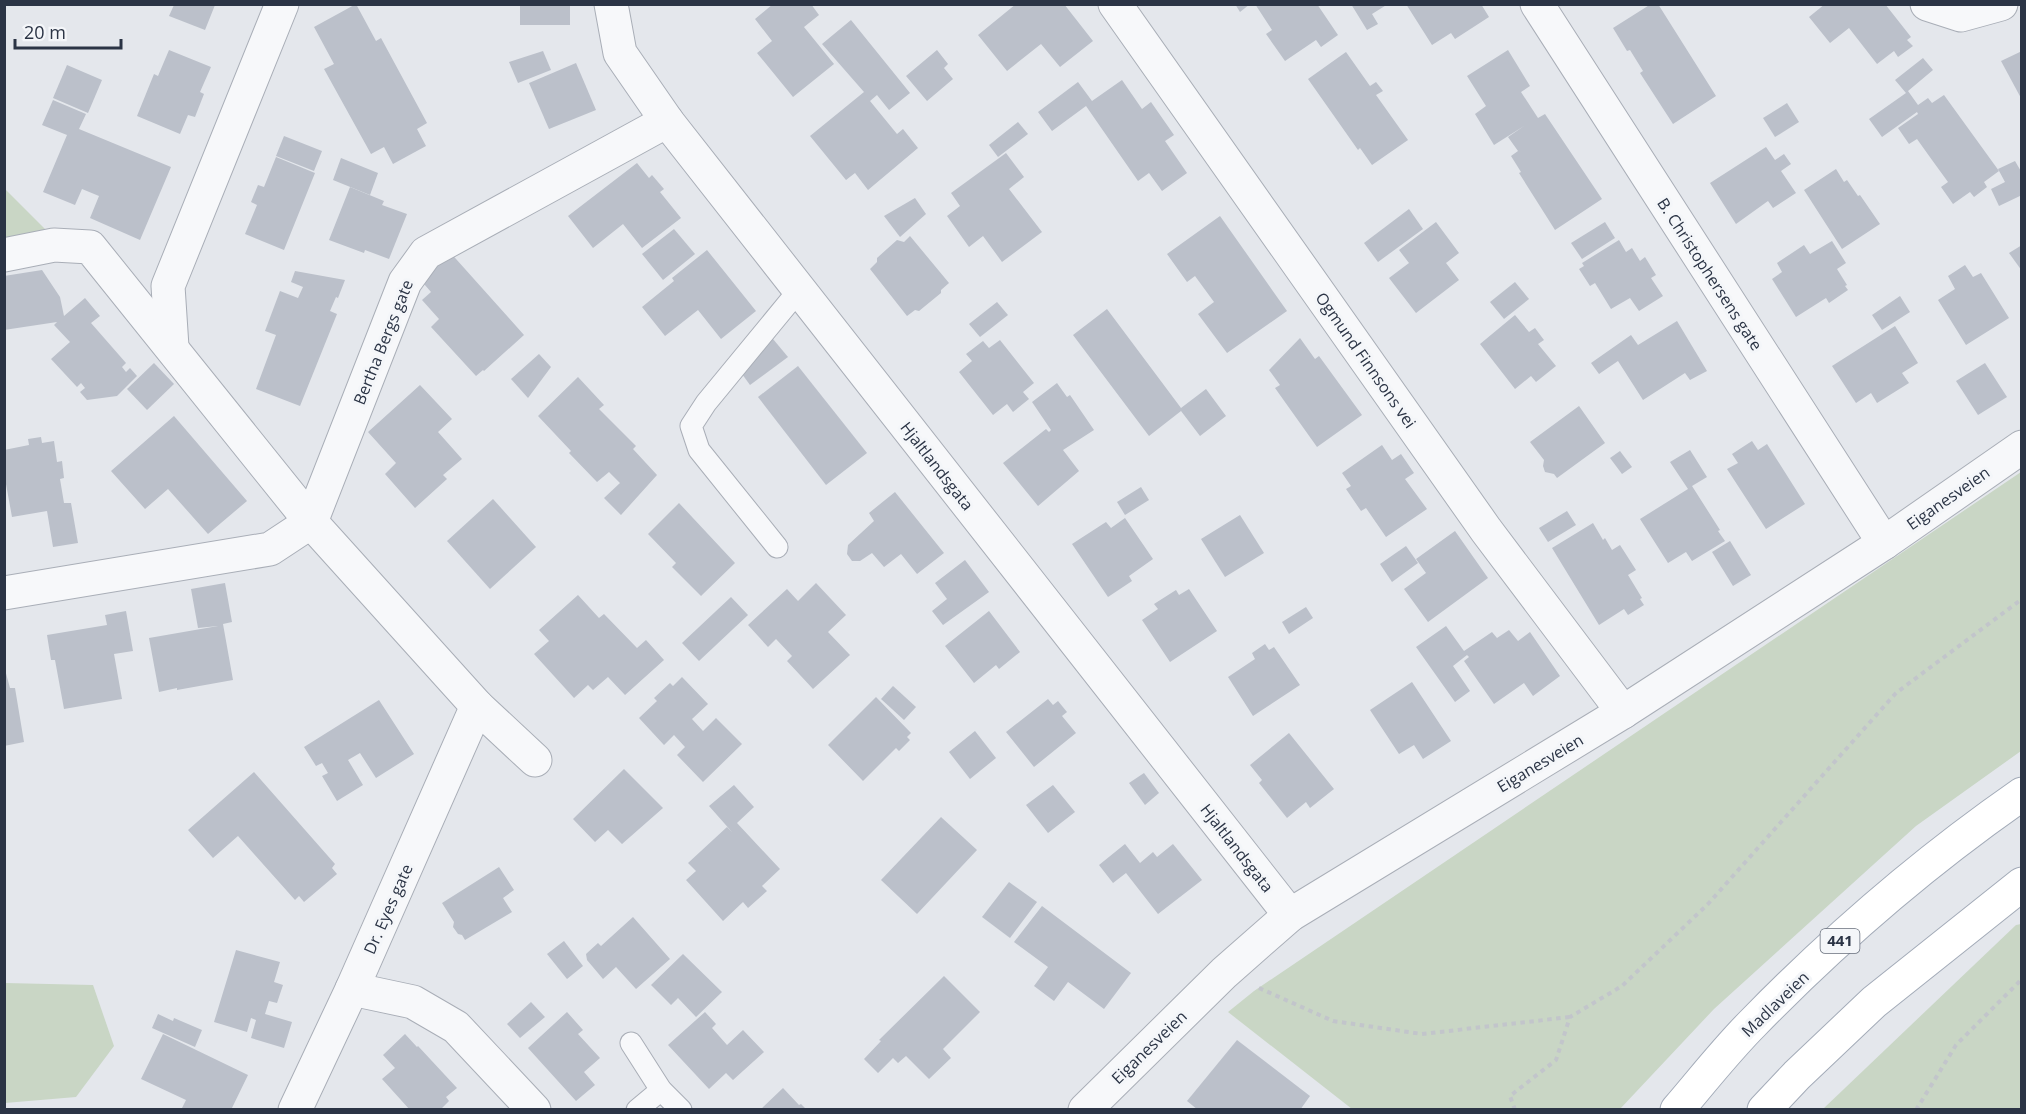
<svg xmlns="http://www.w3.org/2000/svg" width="2026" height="1114" font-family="'Open Sans',sans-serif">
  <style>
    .green { fill: #c9d6c5 }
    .building { fill: #bbc0ca }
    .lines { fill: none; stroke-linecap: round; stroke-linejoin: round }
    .lane-casing { stroke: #a9aeb7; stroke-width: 23 }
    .street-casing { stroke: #a9aeb7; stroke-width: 35 }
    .primary-casing { stroke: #a3abb8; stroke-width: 35 }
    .path { stroke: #c2c5cb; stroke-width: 4; stroke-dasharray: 4.5 4.5; stroke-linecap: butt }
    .lane { stroke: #f7f8fa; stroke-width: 21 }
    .street { stroke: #f7f8fa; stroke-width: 33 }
    .primary { stroke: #fff; stroke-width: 33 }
    .labels { text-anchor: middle; stroke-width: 6; stroke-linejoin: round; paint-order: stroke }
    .shield { fill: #f4f6f9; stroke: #676e7b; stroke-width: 1.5 }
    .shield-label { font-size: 15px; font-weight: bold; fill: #2b3445 }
    .street-label { font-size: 16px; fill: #2b3445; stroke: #f4f6f9 }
  </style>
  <rect width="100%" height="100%" fill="#e4e7ec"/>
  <g class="green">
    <path d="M4 188 53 237 5 245Z"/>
    <path d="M2021 472V751L1916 826 1714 1009 1620 1109H1352L1228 1012 1254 991Z"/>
    <path d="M2021 924V1109H1823L2016 925Z"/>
    <path d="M5 983 93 985 114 1046 76 1097 5 1103Z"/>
  </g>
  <g class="building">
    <path d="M356 4 376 41 381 38 427 123 417 129 426 146 393 164 384 147 371 154 324 69 334 64 314 27Z"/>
    <rect x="520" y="4" width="50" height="21"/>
    <path d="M773 4H811L819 15 804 27 834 64 793 97 757 53 772 41 755 19Z"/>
    <path d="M1016 4H1064L1093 41 1060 67 1041 44 1007 71 978 35Z"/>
    <path d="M1235 4H1250L1240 12Z"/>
    <path d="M1255 4H1317L1338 35 1321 47 1316 40 1285 61 1266 34 1272 30Z"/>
    <path d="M1351 4H1388L1372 14 1378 24 1367 30Z"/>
    <path d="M1406 4H1481L1489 17 1455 39 1451 33 1432 45Z"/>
    <path d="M1651 4H1658L1716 96 1673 124 1640 73 1643 71 1630 50 1627 51 1613 28Z"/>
    <path d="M1825 4H1885L1911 37 1907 40 1913 46 1898 57 1894 51 1877 64 1849 28 1830 43 1809 17Z"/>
    <path d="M174 5H215L205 30 169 16Z"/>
    <path d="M851 20 910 93 889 110 877 95 870 101 897 134 903 129 918 148 868 190 855 173 846 180 810 136 864 92 822 44Z"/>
    <path d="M169 50 211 67 200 92 204 94 195 117 188 115 180 134 137 116 154 74 158 76Z"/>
    <path d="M937 50 948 64 944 68 953 79 927 101 906 76Z"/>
    <path d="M1508 50 1530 86 1521 92 1538 118 1545 114 1602 199 1555 230 1519 173 1521 172 1511 156 1518 151 1508 137 1524 126 1494 145 1475 114 1486 106 1467 76Z"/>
    <path d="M543 51 551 70 518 83 509 62Z"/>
    <path d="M2022 51V100L2001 61Z"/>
    <path d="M1346 52 1370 86 1376 82 1383 91 1376 95 1408 140 1372 165 1360 148 1358 150 1308 79Z"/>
    <path d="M1923 58 1933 70 1908 91 1918 105 1928 98 1932 103 1944 95 1999 171 1984 182 1987 187 1974 197 1970 192 1953 204 1941 187 1948 182 1932 160 1917 139 1909 144 1898 128 1918 114 1917 112 1882 137 1869 119 1906 93 1895 80Z"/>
    <path d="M576 63 596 110 549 129 529 83Z"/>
    <path d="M67 65 102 80 88 113 53 98Z"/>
    <path d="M1122 80 1142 109 1151 102 1174 135 1165 141 1187 173 1162 191 1149 173 1138 181 1086 106 1052 131 1038 112 1078 82 1092 101Z"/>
    <path d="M53 100 86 114 79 129 171 167 140 240 90 218 99 196 82 189 75 205 43 192 67 135 42 125Z"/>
    <path d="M1787 103 1799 122 1775 137 1763 118Z"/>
    <path d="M1018 122 1028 134 998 157 989 145Z"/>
    <path d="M284 136 322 151 314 171 276 156Z"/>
    <path d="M1766 147 1775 160 1784 154 1791 164 1781 171 1796 193 1773 208 1768 201 1736 224 1710 183Z"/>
    <path d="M1006 153 1024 177 1009 189 1042 232 1002 262 983 236 969 247 947 216 960 206 951 193Z"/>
    <path d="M276 157 315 173 284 250 245 234 257 205 251 202 258 185 264 187Z"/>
    <path d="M341 158 378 173 370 195 333 180Z"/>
    <path d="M2015 161 2022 173V195L1999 206 1991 189 2005 182 1998 169Z"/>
    <path d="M637 163 649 178 652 175 664 189 660 192 681 218 642 248 623 224 593 248 568 216Z"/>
    <path d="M1836 169 1844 182 1847 180 1858 196 1860 195 1880 224 1842 249 1804 190Z"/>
    <path d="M350 187 384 201 382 205 407 214 389 259 365 250 364 253 329 240Z"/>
    <path d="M915 198 926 214 900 237 884 216Z"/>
    <path d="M1409 209 1423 229 1378 262 1364 243Z"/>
    <path d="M1220 216 1287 311 1227 353 1198 314 1214 302 1195 276 1187 282 1167 254Z"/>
    <path d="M1436 222 1459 253 1446 263 1459 280 1416 313 1389 278 1409 263 1399 250Z"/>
    <path d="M1605 222 1615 238 1582 259 1571 243Z"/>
    <path d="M674 229 695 254 663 280 642 254Z"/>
    <path d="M910 236 949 283 941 290V293L919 311 915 310 907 316 870 269 877 262V258L897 240 904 242Z"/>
    <path d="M1619 240 1626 252 1632 248 1640 261 1645 257 1656 275 1651 278 1663 296 1639 311 1630 298 1611 309 1595 283 1590 286 1579 269 1584 266 1582 263Z"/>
    <path d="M1832 241 1846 263 1837 269 1847 285 1845 286 1848 290 1829 303 1826 298 1796 317 1772 279 1782 272 1777 263 1804 245 1810 254Z"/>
    <path d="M2022 245V271L2009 253Z"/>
    <path d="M448 250 524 335 484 371 483 370 476 376 431 327 439 319 422 300 431 292 418 277Z"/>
    <path d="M707 250 756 311 721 339 698 310 665 336 642 307 674 281 672 278Z"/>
    <path d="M1965 265 1973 277 1981 273 2009 318 1966 345 1938 300 1955 289 1948 276Z"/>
    <path d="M42 270 60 297 64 316 85 298 100 316 91 323 126 363 122 367 126 372 130 368 137 376 117 396 87 400 80 392 85 388 81 383 77 387 51 359 70 342 54 325 57 322 4 330V276Z"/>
    <path d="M295 271 345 280 338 298 336 297 330 311 337 314 300 406 256 389 276 335 265 331 280 291 298 298 303 287 291 282Z"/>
    <path d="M1515 282 1529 299 1504 319 1490 302Z"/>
    <path d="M1900 296 1910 312 1882 330 1872 315Z"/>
    <path d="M997 302 1008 315 980 337 969 324Z"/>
    <path d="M1107 309 1181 408 1206 389 1226 416 1200 436 1181 411 1149 436 1073 335Z"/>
    <path d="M1515 315 1529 332 1535 328 1544 340 1538 344 1556 366 1536 382 1531 376 1515 389 1480 344Z"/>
    <path d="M1677 321 1707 371 1690 380 1685 373 1643 400 1618 361 1599 374 1591 363 1631 335 1638 345Z"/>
    <path d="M1895 326 1918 363 1902 373 1909 383 1877 403 1871 393 1856 403 1832 366Z"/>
    <path d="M1300 338 1315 359 1319 356 1362 415 1317 447 1275 388 1280 385 1269 370Z"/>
    <path d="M773 339 788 357 750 385 742 374Z"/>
    <path d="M1000 340 1034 383 1023 392 1029 399 1013 412 1007 404 993 415 959 372 972 361 966 354 983 341 989 348Z"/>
    <path d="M539 354 551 367 528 398 511 379Z"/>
    <path d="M154 363 174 384 147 410 127 389Z"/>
    <path d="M1985 363 2007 397 1978 415 1956 381Z"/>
    <path d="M798 366 867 453 826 485 758 397Z"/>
    <path d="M578 377 604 405 599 409 636 446 633 449 657 475 621 515 604 498 620 483 609 472 597 482 569 453 571 451 538 416Z"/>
    <path d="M1057 383 1067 397 1070 395 1094 430 1063 450 1079 471 1038 506 1003 463 1046 429 1049 432 1051 430 1032 402Z"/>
    <path d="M420 385 452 419 438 432 462 459 443 475 447 479 415 508 385 474 396 463 368 432Z"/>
    <path d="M1579 406 1605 443 1557 478 1554 474 1545 472 1543 466 1544 460 1530 442Z"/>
    <path d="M174 416 247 501 208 534 168 489 145 509 111 471Z"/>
    <path d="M41 437 42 443 54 441 57 462 62 461 64 478 60 479 64 503H71L78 543 53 547 47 511 12 517 4 473V450L29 445 28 439Z"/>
    <path d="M1752 441 1758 450 1767 444 1805 504 1766 529 1727 469 1738 463 1732 454Z"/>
    <path d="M1382 445 1392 460 1401 454 1414 473 1405 479 1427 509 1386 537 1366 508 1361 511 1346 489 1351 486 1342 473Z"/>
    <path d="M1690 450 1707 477 1692 486 1720 530 1718 531 1725 541 1692 561 1686 552 1668 563 1640 519 1688 489 1670 462Z"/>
    <path d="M1620 451 1632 467 1622 474 1610 458Z"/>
    <path d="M1141 487 1149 500 1125 515 1117 502Z"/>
    <path d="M895 492 944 553 917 574 901 554 884 567 872 553 860 561H852L847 554 848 545 874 521 869 513Z"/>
    <path d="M493 499 536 547 490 589 447 541Z"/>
    <path d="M679 503 735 563 701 596 672 567 676 563 648 534Z"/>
    <path d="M1567 511 1576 525 1548 542 1539 528Z"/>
    <path d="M1240 515 1264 553 1225 577 1201 539Z"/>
    <path d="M1125 518 1153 559 1129 576 1132 581 1108 597 1072 544 1106 522 1111 528Z"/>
    <path d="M1593 523 1603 540 1605 538 1612 550 1620 545 1636 570 1628 575 1642 598 1640 599 1644 605 1628 615 1624 609 1599 625 1552 548Z"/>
    <path d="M1455 531 1488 578 1428 622 1404 589 1426 573 1416 559Z"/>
    <path d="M1730 541 1751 575 1733 586 1712 552Z"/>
    <path d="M1406 546 1418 563 1392 582 1380 564Z"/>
    <path d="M965 560 989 592 943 625 932 611 947 599 935 583Z"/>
    <path d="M225 583 232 622 223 624 233 680 177 690V688L159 692 149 638 218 626 198 628 191 589Z"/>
    <path d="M816 583 846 615 828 632 850 655 813 689 787 661 792 656 776 639 768 647 748 625 787 589 798 601Z"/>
    <path d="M1189 589 1217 631 1170 662 1142 620 1158 609 1154 604 1176 590 1179 595Z"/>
    <path d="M578 595 599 618 604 614 637 648 646 640 664 660 625 695 608 677 593 690 588 685 574 698 534 654 549 641 539 630Z"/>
    <path d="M731 597 748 615 699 661 682 643Z"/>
    <path d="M1306 607 1313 618 1289 634 1282 622Z"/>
    <path d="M126 611 133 651 114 654 122 699 64 709 55 660H51L47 635 107 625 105 615Z"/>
    <path d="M989 611 1020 652 999 669 996 665 974 683 945 646Z"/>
    <path d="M1446 626 1464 651 1492 632 1497 638 1509 630 1518 641 1530 632 1560 676 1533 696 1524 683 1494 704 1464 661 1469 657 1467 655 1453 666 1470 691 1455 702 1416 647Z"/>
    <path d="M1265 644 1269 650 1274 647 1300 685 1253 716 1228 677 1255 659 1252 653Z"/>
    <path d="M4 666 10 688H15L24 742 4 746Z"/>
    <path d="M682 677 708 704 692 719 703 731 716 718 742 744 703 782 677 755 685 747 674 735 664 745 639 718 657 701 654 698 670 683 673 686Z"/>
    <path d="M1412 682 1451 741 1423 759 1414 745 1399 754 1370 710Z"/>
    <path d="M893 686 916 707 904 720 881 699Z"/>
    <path d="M876 697 911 733 907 737 910 740 899 751 896 748 863 781 828 745Z"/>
    <path d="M1048 699 1053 705 1058 701 1067 712 1062 716 1076 733 1034 767 1006 732Z"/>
    <path d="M379 700 414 754 376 778 360 753 348 760 363 785 337 801 322 776 328 773 322 763 316 766 304 747Z"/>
    <path d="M975 731 996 758 970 779 949 752Z"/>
    <path d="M1289 733 1334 789 1310 808 1306 802 1287 818 1259 783 1262 780 1250 765Z"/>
    <path d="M624 769 663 808 622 844 608 830 595 842 573 819Z"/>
    <path d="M254 772 335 864 332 868 337 874 304 902 299 896 295 900 238 836 213 858 188 830Z"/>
    <path d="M1144 773 1159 793 1145 805 1129 783Z"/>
    <path d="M734 785 754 807 737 823 780 869 762 886 767 891 748 908 743 902 723 921 686 880 696 871 688 863 727 827 732 832 709 806Z"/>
    <path d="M1053 785 1075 812 1048 833 1026 805Z"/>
    <path d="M941 817 977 850 917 914 881 880Z"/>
    <path d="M1125 844 1140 863 1153 852 1157 857 1173 844 1202 880 1158 914 1126 873 1113 883 1099 865Z"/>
    <path d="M499 867 514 890 503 898 512 912 465 940 462 935 458 934 453 927 454 922 442 903Z"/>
    <path d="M1009 882 1037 902 1010 938 982 917Z"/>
    <path d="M1042 906 1131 973 1104 1009 1068 982 1054 1001 1034 986 1048 967 1014 942Z"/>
    <path d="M633 917 670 959 636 989 616 967 603 979 587 960 586 954 598 943 601 946Z"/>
    <path d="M564 941 583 966 567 979 547 954Z"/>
    <path d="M236 950 280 962 274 982 283 985 277 1003 269 1001 265 1014 292 1022 284 1048 251 1038 256 1020 251 1018 247 1032 214 1022Z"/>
    <path d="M683 954 722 992 696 1017 678 998 671 1005 651 985Z"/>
    <path d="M944 976 980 1012 943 1049 951 1058 929 1079 906 1056 898 1063 893 1058 878 1073 864 1059 881 1041 879 1040Z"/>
    <path d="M531 1002 545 1017 520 1038 507 1024Z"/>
    <path d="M567 1012 583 1030 578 1034 600 1058 584 1072 595 1085 576 1101 528 1048Z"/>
    <path d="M705 1012 716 1024 712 1028 727 1045 743 1030 764 1052 733 1080 726 1073 709 1089 668 1045Z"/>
    <path d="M158 1014 173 1021 174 1018 202 1030 195 1047 152 1028Z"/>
    <path d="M163 1034 248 1075 231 1110H181L186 1100 141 1079Z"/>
    <path d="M405 1034 417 1047 418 1046 457 1088 446 1097 449 1101 440 1110H410L382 1079 395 1068 383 1055Z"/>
    <path d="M1237 1040 1310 1096 1300 1110H1198L1187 1101Z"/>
    <path d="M783 1088 799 1105 801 1104 807 1110H760Z"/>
  </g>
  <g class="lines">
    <g class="lane-casing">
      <g id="lane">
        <path d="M777 547 699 450 691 426 706 403 799 290"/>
        <path d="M631 1043 661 1090 681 1110"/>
        <path d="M637 1110 661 1090"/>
      </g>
    </g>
    <g class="street-casing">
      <g id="street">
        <path d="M611 4 620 53 667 121 1290 915"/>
        <path d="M1115 4 1486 530 1623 712"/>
        <path d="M1537 4 1884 543"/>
        <path d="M1927 4 1961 15 2001 4"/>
        <path d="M4 255 54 245 90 247 311 522 477 706 535 760"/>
        <path d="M172 347 168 286 282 4"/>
        <path d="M4 593 270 549 311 522 405 282 426 253 667 121"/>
        <path d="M352 989 413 1002 456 1027 534 1110"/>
        <path d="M295 1110 352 989 477 706"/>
        <path d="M1085 1110 1224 973 1290 915 1623 712 1884 543 2022 447"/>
      </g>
    </g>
    <g class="primary-casing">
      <g id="primary">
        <path d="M1677 1110C1702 1081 1726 1050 1753 1023 1833 941 1927 860 2022 794"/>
        <path d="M1764 1110 1797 1075 1874 1002 2022 884"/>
      </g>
    </g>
    <g class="path">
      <path d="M1259 988 1333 1021 1422 1034 1570 1017"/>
      <path d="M1515 1110 1510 1096 1556 1060 1570 1017 1622 986 1708 904 1896 693 2022 599"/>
      <path d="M1916 1110 1956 1045 2022 979"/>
    </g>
    <use href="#lane" class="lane"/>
    <use href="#street" class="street"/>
    <use href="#primary" class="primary"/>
  </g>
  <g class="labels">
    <rect class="shield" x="1820.5" y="929" width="39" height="24" rx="4.5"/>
    <g class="shield-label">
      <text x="1840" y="946">441</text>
    </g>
    <g class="street-label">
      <text transform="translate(1710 274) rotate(57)" y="6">B. Christophersens gate</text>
      <text transform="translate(383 342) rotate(-68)" y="6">Bertha Bergs gate</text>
      <text transform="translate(1366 360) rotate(55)" y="6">Ogmund Finnsons vei</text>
      <text transform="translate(937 466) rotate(52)" y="6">Hjaltlandsgata</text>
      <text transform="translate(1948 498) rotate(-35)" y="6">Eiganesveien</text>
      <text transform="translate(1540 763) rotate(-31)" y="6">Eiganesveien</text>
      <text transform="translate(1237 848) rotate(52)" y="6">Hjaltlandsgata</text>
      <text transform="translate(388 909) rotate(-66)" y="6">Dr. Eyes gate</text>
      <text transform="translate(1775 1004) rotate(-44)" y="6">Madlaveien</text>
      <text transform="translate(1149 1047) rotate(-44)" y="6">Eiganesveien</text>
    </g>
  </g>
  <rect width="2026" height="1114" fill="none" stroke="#2b3445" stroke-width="12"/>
  <path d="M15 39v9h106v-9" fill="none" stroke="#2b3445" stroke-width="3"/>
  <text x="24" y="39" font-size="18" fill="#2b3445" stroke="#f4f6f9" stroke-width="4.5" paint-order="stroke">20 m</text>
</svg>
